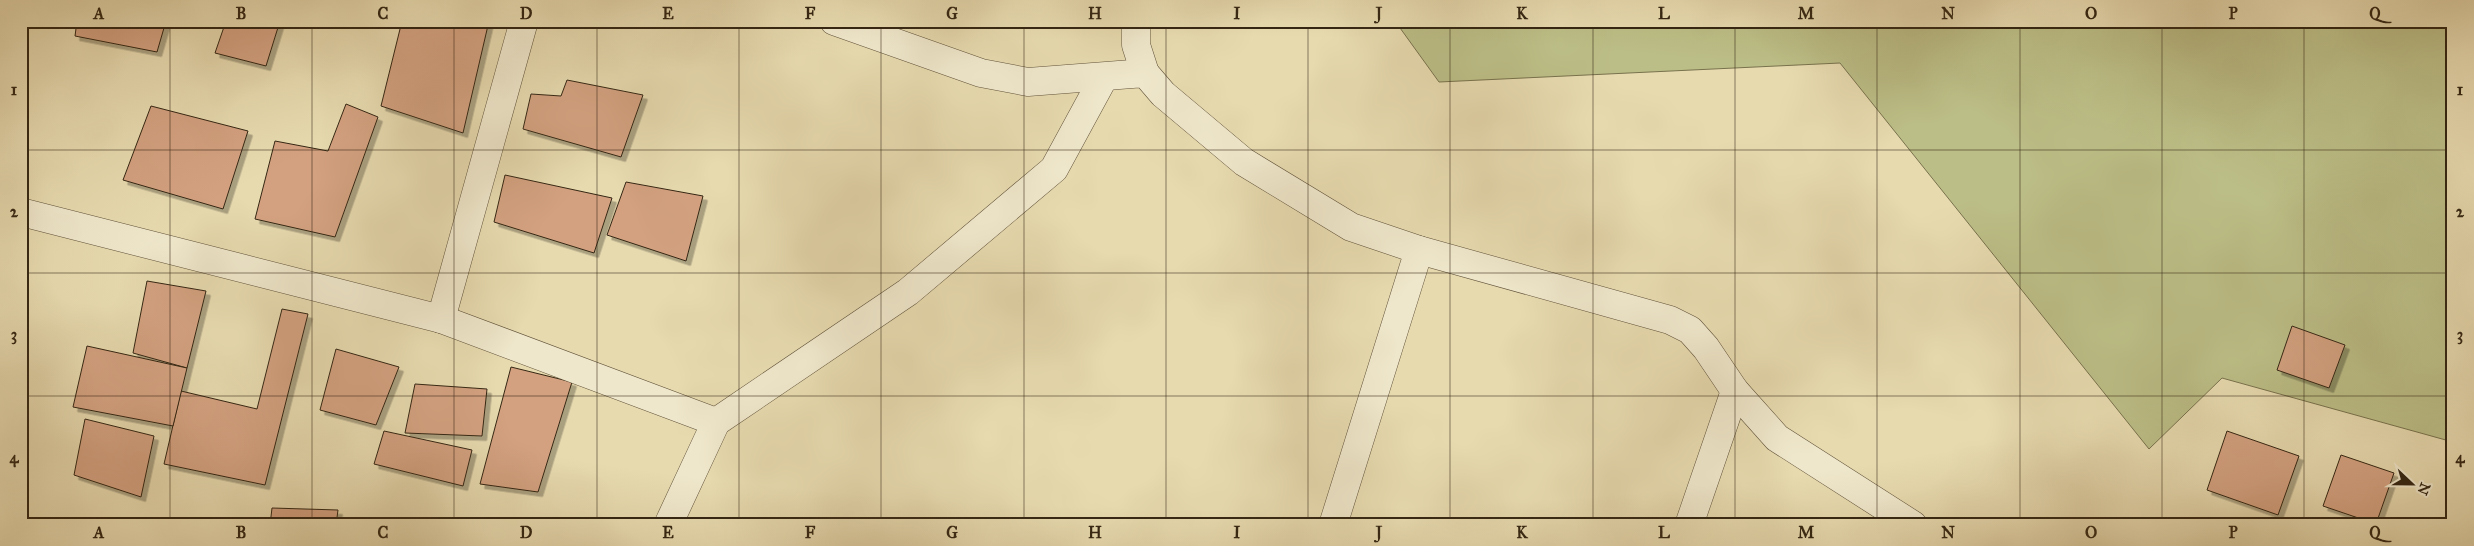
<svg xmlns="http://www.w3.org/2000/svg" width="2474" height="546" font-family="'IM FELL Great Primer',serif">
  <style>
    .green { fill: #bcbe87; stroke: #78724d }
    .building { fill: #d3a180; stroke: #342613; filter: url(#shadow) }
    .lines { fill: none; stroke-linecap: round; stroke-linejoin: round }
    .minor-casing { stroke: #61533a; stroke-width: 29 }
    .minor { stroke: #efe7cb; stroke-width: 28 }
    .grid { fill: none; stroke: #342613; stroke-width: 1; stroke-opacity: 0.55 }
    .neatline { fill: none; stroke: #342613; stroke-width: 2 }
    .grid-label { font-size: 16px; text-anchor: middle; font-weight: bold; fill: #342613 }
  </style>
  <defs>
    <filter id="shadow"><feDropShadow dx="4.5" dy="4.5" stdDeviation="0" flood-color="#0004"/></filter>
  </defs>
  <rect width="100%" height="100%" fill="#e7daaf"/>
  <filter id="stains"><feTurbulence type="fractalNoise" baseFrequency=".004" numOctaves="4"/><feColorMatrix values="0 0 0 0 .2 0 0 0 0 .09 0 0 0 0 .02 0 0 0 .5 -.17"/></filter>
  <radialGradient id="worn" r=".72"><stop offset=".6" stop-color="#630" stop-opacity="0"/><stop offset="1" stop-color="#630" stop-opacity=".3"/></radialGradient>
  <path class="green" d="M1395 21H2453V442L2222 378 2149 449 1840 63 1439 82Z"/>
  <g class="building">
    <path d="M77 21H166L157 52 75 36Z"/>
    <path d="M226 21H280L266 66 215 53Z"/>
    <path d="M402 21H489L463 133 381 106Z"/>
    <path d="M567 80 643 95 621 157 523 129 531 94 561 96Z"/>
    <path d="M346 104 378 117 335 237 255 219 275 141 328 151Z"/>
    <path d="M151 106 248 131 223 209 123 180Z"/>
    <path d="M505 175 612 198 594 253 494 222Z"/>
    <path d="M626 182 703 196 686 261 607 235Z"/>
    <path d="M147 281 206 291 187 368 133 353Z"/>
    <path d="M282 309 308 314 265 485 164 464 181 391 257 409Z"/>
    <path d="M2292 326 2345 345 2329 388 2277 370Z"/>
    <path d="M87 346 187 368 173 426 73 407Z"/>
    <path d="M336 349 399 367 376 425 320 410Z"/>
    <path d="M511 367 572 382 538 492 480 484Z"/>
    <path d="M415 384 487 389 482 436 405 433Z"/>
    <path d="M85 419 154 436 141 497 74 475Z"/>
    <path d="M384 431 472 450 463 486 374 464Z"/>
    <path d="M2227 431 2299 456 2278 515 2207 490Z"/>
    <path d="M2341 455 2394 473 2376 524 2323 506Z"/>
    <path d="M272 508 338 510 336 525H270Z"/>
  </g>
  <g class="lines">
    <g class="minor-casing">
      <g id="minor">
        <path d="M834 21 981 73 1028 82 1145 73 1163 94 1244 162 1351 227 1419 250 1670 320 1690 330 1706 348 1735 391 1777 438 1913 525"/>
        <path d="M1136 21V45L1145 73"/>
        <path d="M21 212 441 319 716 422"/>
        <path d="M441 319 524 21"/>
        <path d="M668 525 716 422 908 292 1054 169 1104 77"/>
        <path d="M1333 525 1419 250"/>
        <path d="M1689 525 1735 391"/>
      </g>
    </g>
    <use href="#minor" class="minor"/>
  </g>
  <path class="grid" d="M170 21V525M312 21V525M454 21V525M597 21V525M739 21V525M881 21V525M1024 21V525M1166 21V525M1308 21V525M1450 21V525M1593 21V525M1735 21V525M1877 21V525M2020 21V525M2162 21V525M2304 21V525M21 150H2453M21 273H2453M21 396H2453"/>
  <rect width="2474" height="546" fill="none" stroke="#e7daaf" stroke-width="55"/>
  <g transform="translate(2412 484) rotate(112)" stroke="#efe7cb" stroke-width="4" paint-order="stroke">
  <path d="M0-4L9 19L0 12L-9 19Z" fill="#342613"/>
  <text y="-8" font-size="14" font-weight="bold" text-anchor="middle" fill="#342613">N</text>
  </g>
  <rect x="28" y="28" width="2418" height="490" class="neatline"/>
  <g class="grid-label">
    <text x="99" y="19">A</text>
    <text x="241" y="19">B</text>
    <text x="383" y="19">C</text>
    <text x="526" y="19">D</text>
    <text x="668" y="19">E</text>
    <text x="810" y="19">F</text>
    <text x="952" y="19">G</text>
    <text x="1095" y="19">H</text>
    <text x="1237" y="19">I</text>
    <text x="1379" y="19">J</text>
    <text x="1522" y="19">K</text>
    <text x="1664" y="19">L</text>
    <text x="1806" y="19">M</text>
    <text x="1948" y="19">N</text>
    <text x="2091" y="19">O</text>
    <text x="2233" y="19">P</text>
    <text x="2375" y="19">Q</text>
    <text x="14" y="95">1</text>
    <text x="2460" y="95">1</text>
    <text x="14" y="217">2</text>
    <text x="2460" y="217">2</text>
    <text x="14" y="340">3</text>
    <text x="2460" y="340">3</text>
    <text x="14" y="463">4</text>
    <text x="2460" y="463">4</text>
    <text x="99" y="538">A</text>
    <text x="241" y="538">B</text>
    <text x="383" y="538">C</text>
    <text x="526" y="538">D</text>
    <text x="668" y="538">E</text>
    <text x="810" y="538">F</text>
    <text x="952" y="538">G</text>
    <text x="1095" y="538">H</text>
    <text x="1237" y="538">I</text>
    <text x="1379" y="538">J</text>
    <text x="1522" y="538">K</text>
    <text x="1664" y="538">L</text>
    <text x="1806" y="538">M</text>
    <text x="1948" y="538">N</text>
    <text x="2091" y="538">O</text>
    <text x="2233" y="538">P</text>
    <text x="2375" y="538">Q</text>
  </g>
  <rect width="100%" height="100%" filter="url(#stains)"/>
  <rect width="100%" height="100%" fill="url(#worn)"/>
</svg>
